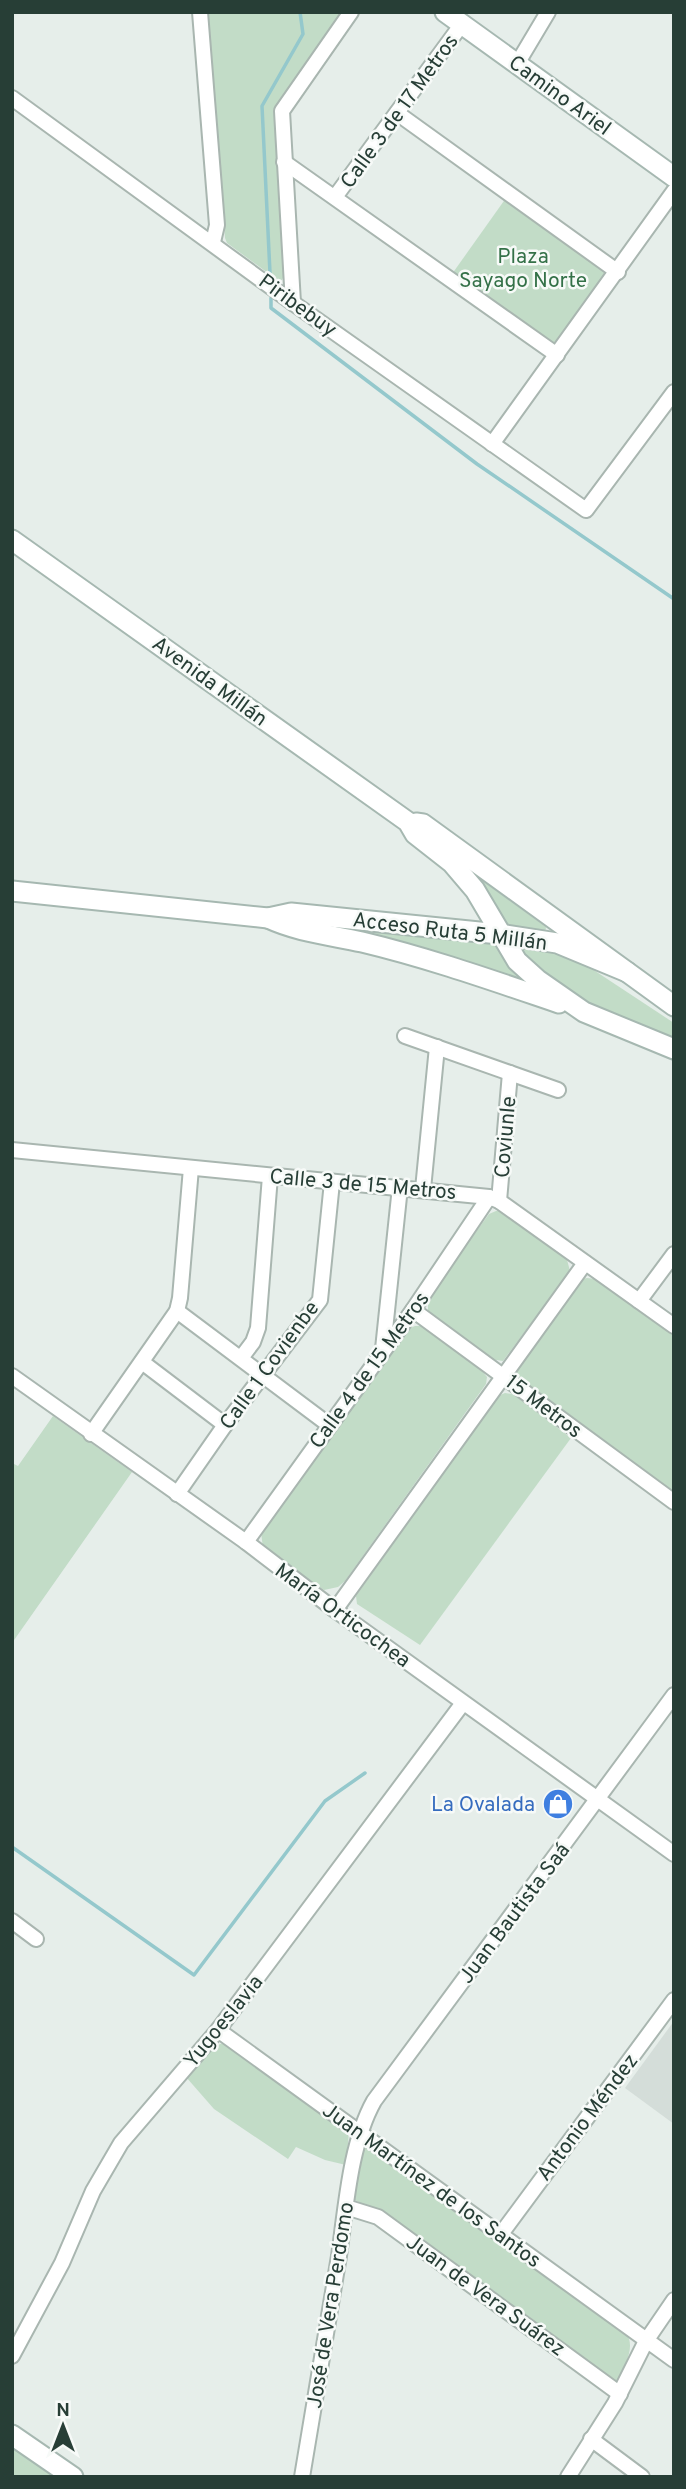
<svg xmlns="http://www.w3.org/2000/svg" width="686" height="2489" font-family="Overpass,sans-serif">
  <style>
    .built { fill: #d4ddd9 }
    .green { fill: #c2dcc7 }
    .lines { fill: none; stroke-linecap: round; stroke-linejoin: round }
    .stream { stroke: #94c8cc; stroke-width: 3.5 }
    .street-casing { stroke: #a9b6b0; stroke-width: 18 }
    .secondary-casing { stroke: #a6b8b1; stroke-width: 23 }
    .street { stroke: #fff; stroke-width: 14 }
    .secondary { stroke: #fff; stroke-width: 19 }
    .labels { text-anchor: middle; stroke-width: 5; stroke-linejoin: round; paint-order: stroke }
    .street-label { font-size: 21px; fill: #273e36; stroke: #f7faf8 }
    .park-label { font-size: 21px; fill: #347148; stroke: #f7faf8 }
    .shop-label { font-size: 21px; fill: #366cbe; stroke: #f7faf8; text-anchor: end }
  </style>
  <rect width="100%" height="100%" fill="#e6eeea"/>
  <path class="built" d="M674 2021V2124L625 2088Z"/>
  <g class="green">
    <path d="M207 12H342L275 111 286 272 282 280 276 279 227 243 225 238Z"/>
    <path d="M506 198 605 269V273L555 343 549 344 452 274Z"/>
    <path d="M468 870 546 927 545 935 502 930Z"/>
    <path d="M300 922 497 943 541 990Z"/>
    <path d="M511 943 552 950 586 965 674 1023V1041L561 991Z"/>
    <path d="M496 1211H504L566 1256 570 1271 503 1361 490 1359 428 1311V1300L431 1293 489 1214Z"/>
    <path d="M587 1278 596 1279 674 1336V1493L517 1379 516 1371 578 1280Z"/>
    <path d="M415 1326H424L482 1371 487 1377 486 1384 345 1581 338 1587 324 1590 263 1548 261 1532 404 1331Z"/>
    <path d="M505 1393 513 1394 571 1438 420 1645 357 1604 356 1596 498 1396Z"/>
    <path d="M53 1416 132 1472 12 1643V1463L18 1466Z"/>
    <path d="M226 2042 349 2132 346 2165 325 2160 296 2147 288 2159 214 2109 186 2077 215 2046Z"/>
    <path d="M365 2146H370L626 2332C636 2348 625 2364 618 2379L615 2382 374 2210 355 2200 361 2148Z"/>
    <path d="M12 2440 64 2477H12Z"/>
  </g>
  <g class="lines">
    <g class="stream">
      <path d="M270 273 262 106 303 34 300 12"/>
      <path d="M271 298V308L477 464 674 599"/>
      <path d="M12 1847 194 1975 325 1801 365 1773"/>
    </g>
    <g class="street-casing">
      <g id="street">
        <path d="M200 12 217 225 213 242"/>
        <path d="M517 64 548 12"/>
        <path d="M12 98 293 303 586 510 674 392"/>
        <path d="M397 113 618 272"/>
        <path d="M284 162 557 355"/>
        <path d="M335 197 462 24"/>
        <path d="M293 303 282 111 351 12"/>
        <path d="M492 444 674 191"/>
        <path d="M405 1036 558 1090"/>
        <path d="M12 1150 489 1197 499 1201 674 1326"/>
        <path d="M423 1189 437 1047"/>
        <path d="M499 1201 510 1073"/>
        <path d="M639 1301 674 1254"/>
        <path d="M413 1310 674 1502"/>
        <path d="M177 1311 329 1425"/>
        <path d="M383 1349 400 1187"/>
        <path d="M241 1358 253 1342 258 1328 270 1176"/>
        <path d="M142 1362 225 1425"/>
        <path d="M12 1376 246 1542 335 1610 674 1854"/>
        <path d="M91 1434 177 1311 180 1298 191 1168"/>
        <path d="M177 1494 225 1425 320 1300 332 1182"/>
        <path d="M246 1542 413 1310 489 1197"/>
        <path d="M335 1610 585 1263"/>
        <path d="M12 1921 36 1939"/>
        <path d="M218 2030 674 2360"/>
        <path d="M346 2207 378 2217 620 2394"/>
        <path d="M501 2234 674 2000"/>
        <path d="M12 2356 62 2263 93 2191 121 2143 218 2030 463 1703"/>
        <path d="M591 2439 642 2477"/>
        <path d="M302 2477C314 2403 327 2330 339 2256 346 2207 350 2144 374 2101L674 1695"/>
        <path d="M568 2477 615 2403 646 2341 674 2300"/>
      </g>
    </g>
    <g class="secondary-casing">
      <g id="secondary">
        <path d="M445 12 674 177"/>
        <path d="M12 540 408 822 415 834 452 863 475 890 517 961 538 980 584 1012 674 1049"/>
        <path d="M416 823 423 824 674 1006"/>
        <path d="M12 891 268 918 291 913 499 934 557 943 627 972"/>
        <path d="M268 918C298 932 330 935 362 942 429 958 494 981 559 1003"/>
        <path d="M12 2435 73 2477"/>
      </g>
    </g>
    <use href="#street" class="street"/>
    <use href="#secondary" class="secondary"/>
  </g>
  <defs>
    <g id="shop-disc" transform="scale(1.575)"><circle r="9.5" fill="#3f7fe0" stroke="#f7faf8"/><path d="M-5-2.5h2.3a2.7 3.5 0 0 1 5.4 0H5L5.5 6h-11ZM-1.5-2.5h3a1.5 2.3 0 0 0-3 0Z" fill="#fff"/></g>
  </defs>
  <g fill-rule="evenodd">
    <use href="#shop-disc" x="558" y="1804"/>
  </g>
  <g class="labels">
    <g class="street-label">
      <text transform="translate(560 95) rotate(36)" y="7">Camino Ariel</text>
      <text transform="translate(399 111) rotate(-54)" y="7">Calle 3 de 17 Metros</text>
      <text transform="translate(298 305) rotate(36)" y="7">Piribebuy</text>
      <text transform="translate(210 681) rotate(36)" y="7">Avenida Millán</text>
      <text transform="translate(450 931) rotate(7)" y="7">Acceso Ruta 5 Millán</text>
      <text transform="translate(505 1137) rotate(-85)" y="7">Coviunle</text>
      <text transform="translate(363 1184) rotate(5)" y="7">Calle 3 de 15 Metros</text>
      <text transform="translate(269 1365) rotate(-54)" y="7">Calle 1 Covienbe</text>
      <text transform="translate(369 1370) rotate(-54)" y="7">Calle 4 de 15 Metros</text>
      <text transform="translate(544 1406) rotate(37)" y="7">15 Metros</text>
      <text transform="translate(343 1615) rotate(36)" y="7">María Orticochea</text>
      <text transform="translate(514 1913) rotate(-53)" y="7">Juan Bautista Saá</text>
      <text transform="translate(223 2021) rotate(-51)" y="7">Yugoeslavia</text>
      <text transform="translate(587 2117) rotate(-53)" y="7">Antonio Méndez</text>
      <text transform="translate(432 2185) rotate(36)" y="7">Juan Martínez de los Santos</text>
      <text transform="translate(486 2295) rotate(36)" y="7">Juan de Vera Suárez</text>
      <text transform="translate(330 2305) rotate(-81)" y="7">José de Vera Perdomo</text>
    </g>
    <g class="park-label">
      <text x="523" y="263">Plaza<tspan x="523" dy="24">Sayago Norte</tspan></text>
    </g>
    <g class="shop-label">
      <text x="535" y="1811">La Ovalada</text>
    </g>
  </g>
  <rect width="686" height="2489" fill="none" stroke="#273e36" stroke-width="28"/>
  <g transform="translate(63 2426)" stroke="#f7faf8" stroke-width="5" paint-order="stroke">
  <path d="M0-5L12 26L0 18L-12 26Z" fill="#273e36"/>
  <text y="-10" font-size="19" font-weight="bold" text-anchor="middle" fill="#273e36">N</text>
  </g>
</svg>
